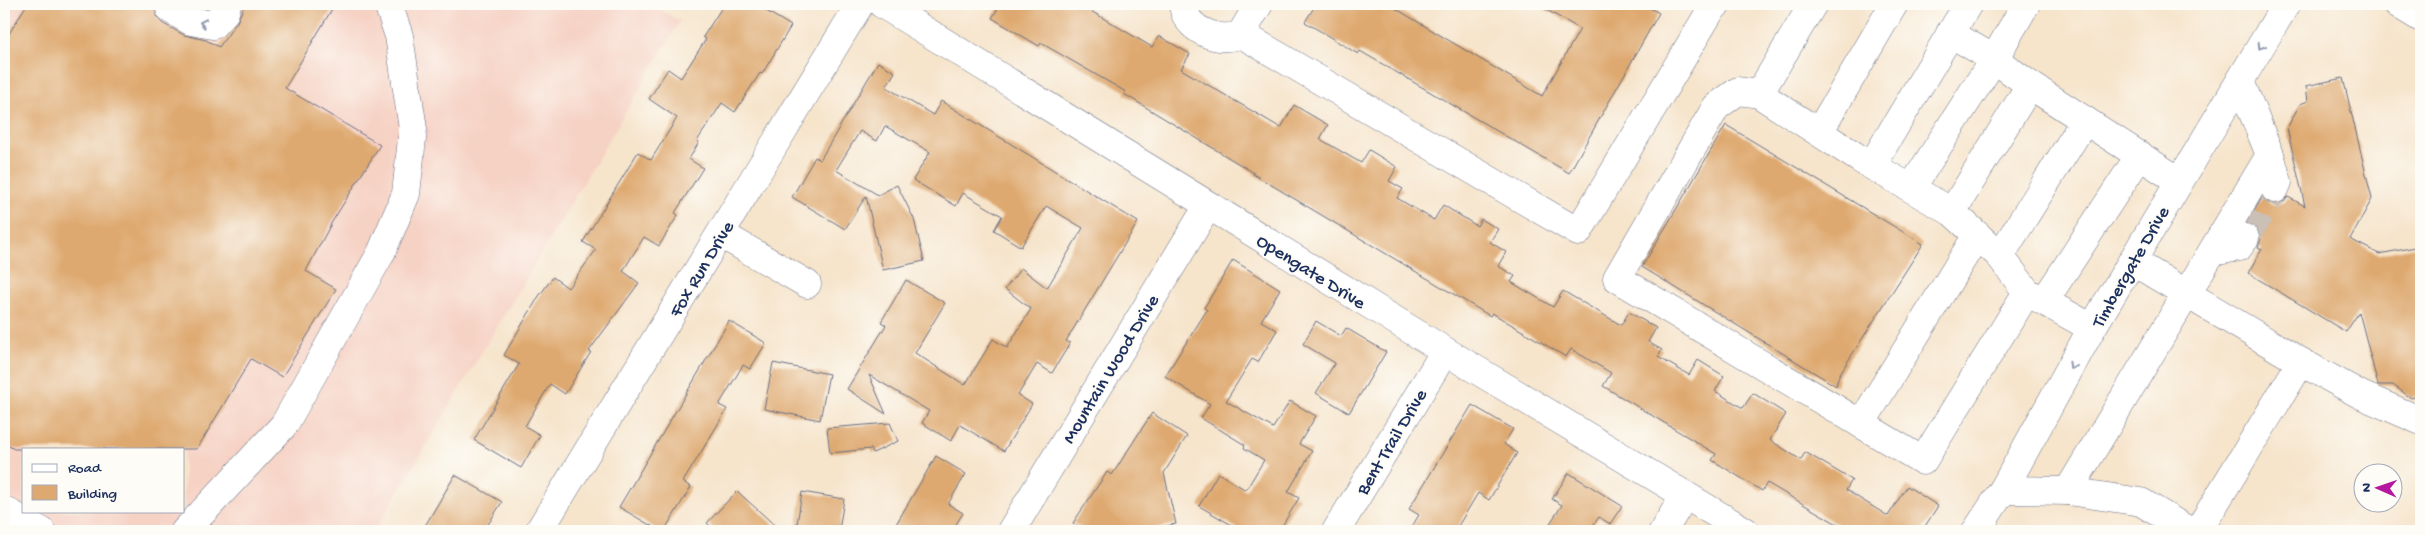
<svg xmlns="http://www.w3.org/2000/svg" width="2425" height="535" font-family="'Gochi Hand',sans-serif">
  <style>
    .built { fill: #f6d2c4; fill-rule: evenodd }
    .building { fill: #dea970 }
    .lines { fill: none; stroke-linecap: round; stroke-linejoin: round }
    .minor-tunnel { stroke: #cac0b5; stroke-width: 28; stroke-dasharray: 28 14; stroke-linecap: butt }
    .minor-casing { stroke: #686e84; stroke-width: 29 }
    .major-casing { stroke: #686e84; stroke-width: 29 }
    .minor { stroke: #fff; stroke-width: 28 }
    .major { stroke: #fff; stroke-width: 28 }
    .oneway { stroke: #8d97ae }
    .labels { text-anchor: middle; stroke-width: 4; stroke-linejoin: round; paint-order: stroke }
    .street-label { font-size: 19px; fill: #1b2f5e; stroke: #fdfcf7 }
  </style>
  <rect width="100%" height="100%" fill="#fdfcf7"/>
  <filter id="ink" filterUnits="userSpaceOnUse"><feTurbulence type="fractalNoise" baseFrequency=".02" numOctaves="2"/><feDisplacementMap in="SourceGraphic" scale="10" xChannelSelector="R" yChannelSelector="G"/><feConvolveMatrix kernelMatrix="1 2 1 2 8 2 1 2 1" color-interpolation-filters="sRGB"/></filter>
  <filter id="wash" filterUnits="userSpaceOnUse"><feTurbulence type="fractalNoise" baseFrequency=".0096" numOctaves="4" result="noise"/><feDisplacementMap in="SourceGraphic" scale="20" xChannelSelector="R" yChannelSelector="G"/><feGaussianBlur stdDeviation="1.12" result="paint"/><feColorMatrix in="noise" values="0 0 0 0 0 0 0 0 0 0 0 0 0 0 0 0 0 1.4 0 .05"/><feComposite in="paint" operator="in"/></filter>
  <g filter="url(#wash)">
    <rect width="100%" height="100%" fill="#f6e4cb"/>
    <path class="built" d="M4 4H650L680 21 375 531H4ZM24 449H184V511H24Z"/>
    <g id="blocks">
      <g class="building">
        <path d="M27 4H156V16L162 23 184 35 206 40 219 47 237 22 245 4H335L285 88 380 145 332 222 306 271 336 289 282 377 251 359 197 449H14L4 443V42Z"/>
        <path d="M724 4H755L791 26 762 74 760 73 735 112 722 103 697 141 699 142 689 159 703 168 675 213 678 215 659 246 644 237 623 271 639 283 589 351 591 352 565 394 550 384 525 426 540 435 521 468 474 440 519 364 504 355 539 296 553 277 568 288 596 250 583 242 638 152 651 160 677 118 649 99 668 69 681 78 706 39 703 37Z"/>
        <path d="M1001 4H1079L1152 47 1159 36 1190 54 1181 69 1281 128 1294 105 1328 125 1320 139 1361 163 1369 150 1397 167 1389 181 1403 189 1397 198 1434 220 1443 205 1477 226 1481 219 1498 229 1490 242 1506 252 1498 266 1515 276 1511 282 1553 307 1563 291 1621 325 1629 312 1656 328 1648 342 1662 350 1658 357 1689 375 1698 360 1724 376 1715 391 1743 408 1753 393 1786 414 1770 440 1801 460 1805 452 1852 480 1846 490 1888 516 1907 486 1938 506 1922 531H1835L1839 525 1767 483 1762 491 1712 460 1716 454 1603 386 1611 373 1571 349 1566 357 1492 313 1490 316 1253 174 1254 173 1124 94 1126 92 1041 43 1039 46 992 18Z"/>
        <path d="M1316 4H1388L1542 96 1580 29 1536 4H1643L1659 13 1569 173 1360 51 1358 54 1305 22Z"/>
        <path d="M878 62 895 72 886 87 933 115 941 101 1138 222 1066 341 1070 343 1052 373 1037 364 1018 395 1032 404 1004 451 960 425 951 441 922 423 929 411 869 375 886 414 847 389 886 325 881 322 906 280 945 303 915 353 965 385 993 339 1007 348 1031 309 1005 289 1021 268 1047 288 1083 228 1046 206 1021 247 994 230 1002 216 963 193 956 206 913 180 930 152 885 126 877 141 860 131 836 170 878 195 897 185 914 219 924 261 883 270 866 196 845 229 792 197 815 157 820 160Z"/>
        <path d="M2343 78 2372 199 2350 239 2379 254 2421 246V395L2411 398 2393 385H2378L2359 312 2346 332 2248 273 2262 249 2258 247 2261 239 2259 231 2254 225 2247 223 2262 198 2268 203 2276 205 2284 202 2288 197 2305 206 2287 128 2300 104 2308 101 2306 86Z"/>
        <path d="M1726 125 1923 244 1839 375 1836 386 1642 267Z"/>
        <path d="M1233 260 1280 289 1261 321 1277 330 1258 362 1252 359 1226 401 1273 428 1290 401 1316 416 1299 444 1312 451 1288 492 1299 498 1279 531H1242L1199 506 1218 473 1246 490 1264 460 1244 448 1245 445 1201 418 1210 404 1165 376 1207 310 1204 308Z"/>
        <path d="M729 321 766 343 750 369 743 365 719 405 727 409 683 482 691 487 664 531H660L619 507Z"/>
        <path d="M1316 321 1341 336 1346 328 1386 352 1349 413 1316 393 1335 363 1303 344Z"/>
        <path d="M773 363 829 374 820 420 764 409Z"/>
        <path d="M1472 405 1513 429 1504 444 1517 453 1489 500 1478 493 1455 531H1409L1419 515 1409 509Z"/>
        <path d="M1152 413 1187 436 1164 473 1176 524 1142 531H1086L1073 523 1107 472 1112 475Z"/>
        <path d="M890 423 898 441 873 453 871 449 830 453 827 428Z"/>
        <path d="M936 456 966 474 948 504 963 513 952 531H892Z"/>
        <path d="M1569 473 1622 506 1610 524 1599 517 1589 531H1545L1562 505 1552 499Z"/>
        <path d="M455 475 502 502 484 531H422Z"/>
        <path d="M737 491 781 531H716L707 523Z"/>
        <path d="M802 492 844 499 839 531H796Z"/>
      </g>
    </g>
  </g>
  <g filter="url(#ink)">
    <use href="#blocks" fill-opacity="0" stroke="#686e84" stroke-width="1"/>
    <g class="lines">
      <path class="minor-tunnel" d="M2245 238 2275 189"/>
      <g class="minor-casing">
        <g id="minor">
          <path d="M882 4 1445 351 1745 531"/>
          <path d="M1183 4C1184 30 1220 44 1241 34L1259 4"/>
          <path d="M170 9 191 21 213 25 225 12 227 4"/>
          <path d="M1950 33 1994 59 2030 85 2179 181"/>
          <path d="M1241 34 1578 232 1711 10 1717 4"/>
          <path d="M1759 94 1813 4"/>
          <path d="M1819 132 1894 4"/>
          <path d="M2270 155 2278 182 2275 189"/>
          <path d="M1872 165 1968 4"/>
          <path d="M1912 187 1994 59 2026 4"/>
          <path d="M1952 212 2030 85"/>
          <path d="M721 234 807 284"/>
          <path d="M2212 252 2239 247 2245 238"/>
          <path d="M2000 256 2085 120"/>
          <path d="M2132 261 2301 362 2361 395 2421 421"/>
          <path d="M2027 292 1923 461 1617 278 1716 107 1738 91 1759 94 1860 159 1952 212 2000 256 2027 292 2092 328"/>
          <path d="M2045 300 2140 155"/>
          <path d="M1861 424 1977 235"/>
          <path d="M2003 490 2068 491 2141 502 2189 531"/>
          <path d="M2068 491 2270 155 2240 81"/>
          <path d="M4 510 41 531"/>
          <path d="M185 531 284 425 381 253 406 194 413 129 399 36 388 4"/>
          <path d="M539 531 860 4"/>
          <path d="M1011 531 1208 206"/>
          <path d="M1336 531 1445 351"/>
          <path d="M1663 531 1685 495"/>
          <path d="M1976 531 2003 490 2092 328 2286 4"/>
          <path d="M2198 531 2301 362"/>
        </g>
      </g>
      <g class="major-casing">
        <path id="major" d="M2398 4 2421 18"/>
      </g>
      <use href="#minor" class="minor"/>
      <use href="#major" class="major"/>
    </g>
    <defs><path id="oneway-chevron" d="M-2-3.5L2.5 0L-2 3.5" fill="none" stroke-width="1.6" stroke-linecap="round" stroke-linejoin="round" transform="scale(1.25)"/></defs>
    <g class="oneway">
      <use href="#oneway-chevron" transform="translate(203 23) rotate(-169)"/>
      <use href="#oneway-chevron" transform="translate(2261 46) rotate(121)"/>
      <use href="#oneway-chevron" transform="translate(2072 366) rotate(119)"/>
    </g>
  </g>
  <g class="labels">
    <g class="street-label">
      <text transform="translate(2129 266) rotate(-60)" y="7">Timbergate Drive</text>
      <text transform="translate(700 268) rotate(-59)" y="7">Fox Run Drive</text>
      <text transform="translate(1312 270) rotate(32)" y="7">Opengate Drive</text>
      <text transform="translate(1109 368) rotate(-59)" y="7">Mountain Wood Drive</text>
      <text transform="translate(1390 441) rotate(-59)" y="7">Bent Trail Drive</text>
    </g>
  </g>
  <rect width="2425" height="535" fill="none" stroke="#fdfcf7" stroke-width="20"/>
  <rect x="22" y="448" width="162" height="65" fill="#fdfcf7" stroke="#a3aaba"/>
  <rect x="32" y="464" width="25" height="8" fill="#ffffff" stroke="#a3aaba"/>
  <text x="68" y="472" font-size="15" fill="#1b2f5e">Road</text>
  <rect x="32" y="485" width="25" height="15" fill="#dea970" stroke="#a3aaba"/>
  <text x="68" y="498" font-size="15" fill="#1b2f5e">Building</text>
  <g transform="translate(2378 488) rotate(272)"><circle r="24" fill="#fdfcf7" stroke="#a3aaba"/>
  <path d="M0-4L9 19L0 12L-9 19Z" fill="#b5179e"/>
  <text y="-8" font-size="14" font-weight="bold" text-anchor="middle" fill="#1b2f5e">N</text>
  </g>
</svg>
